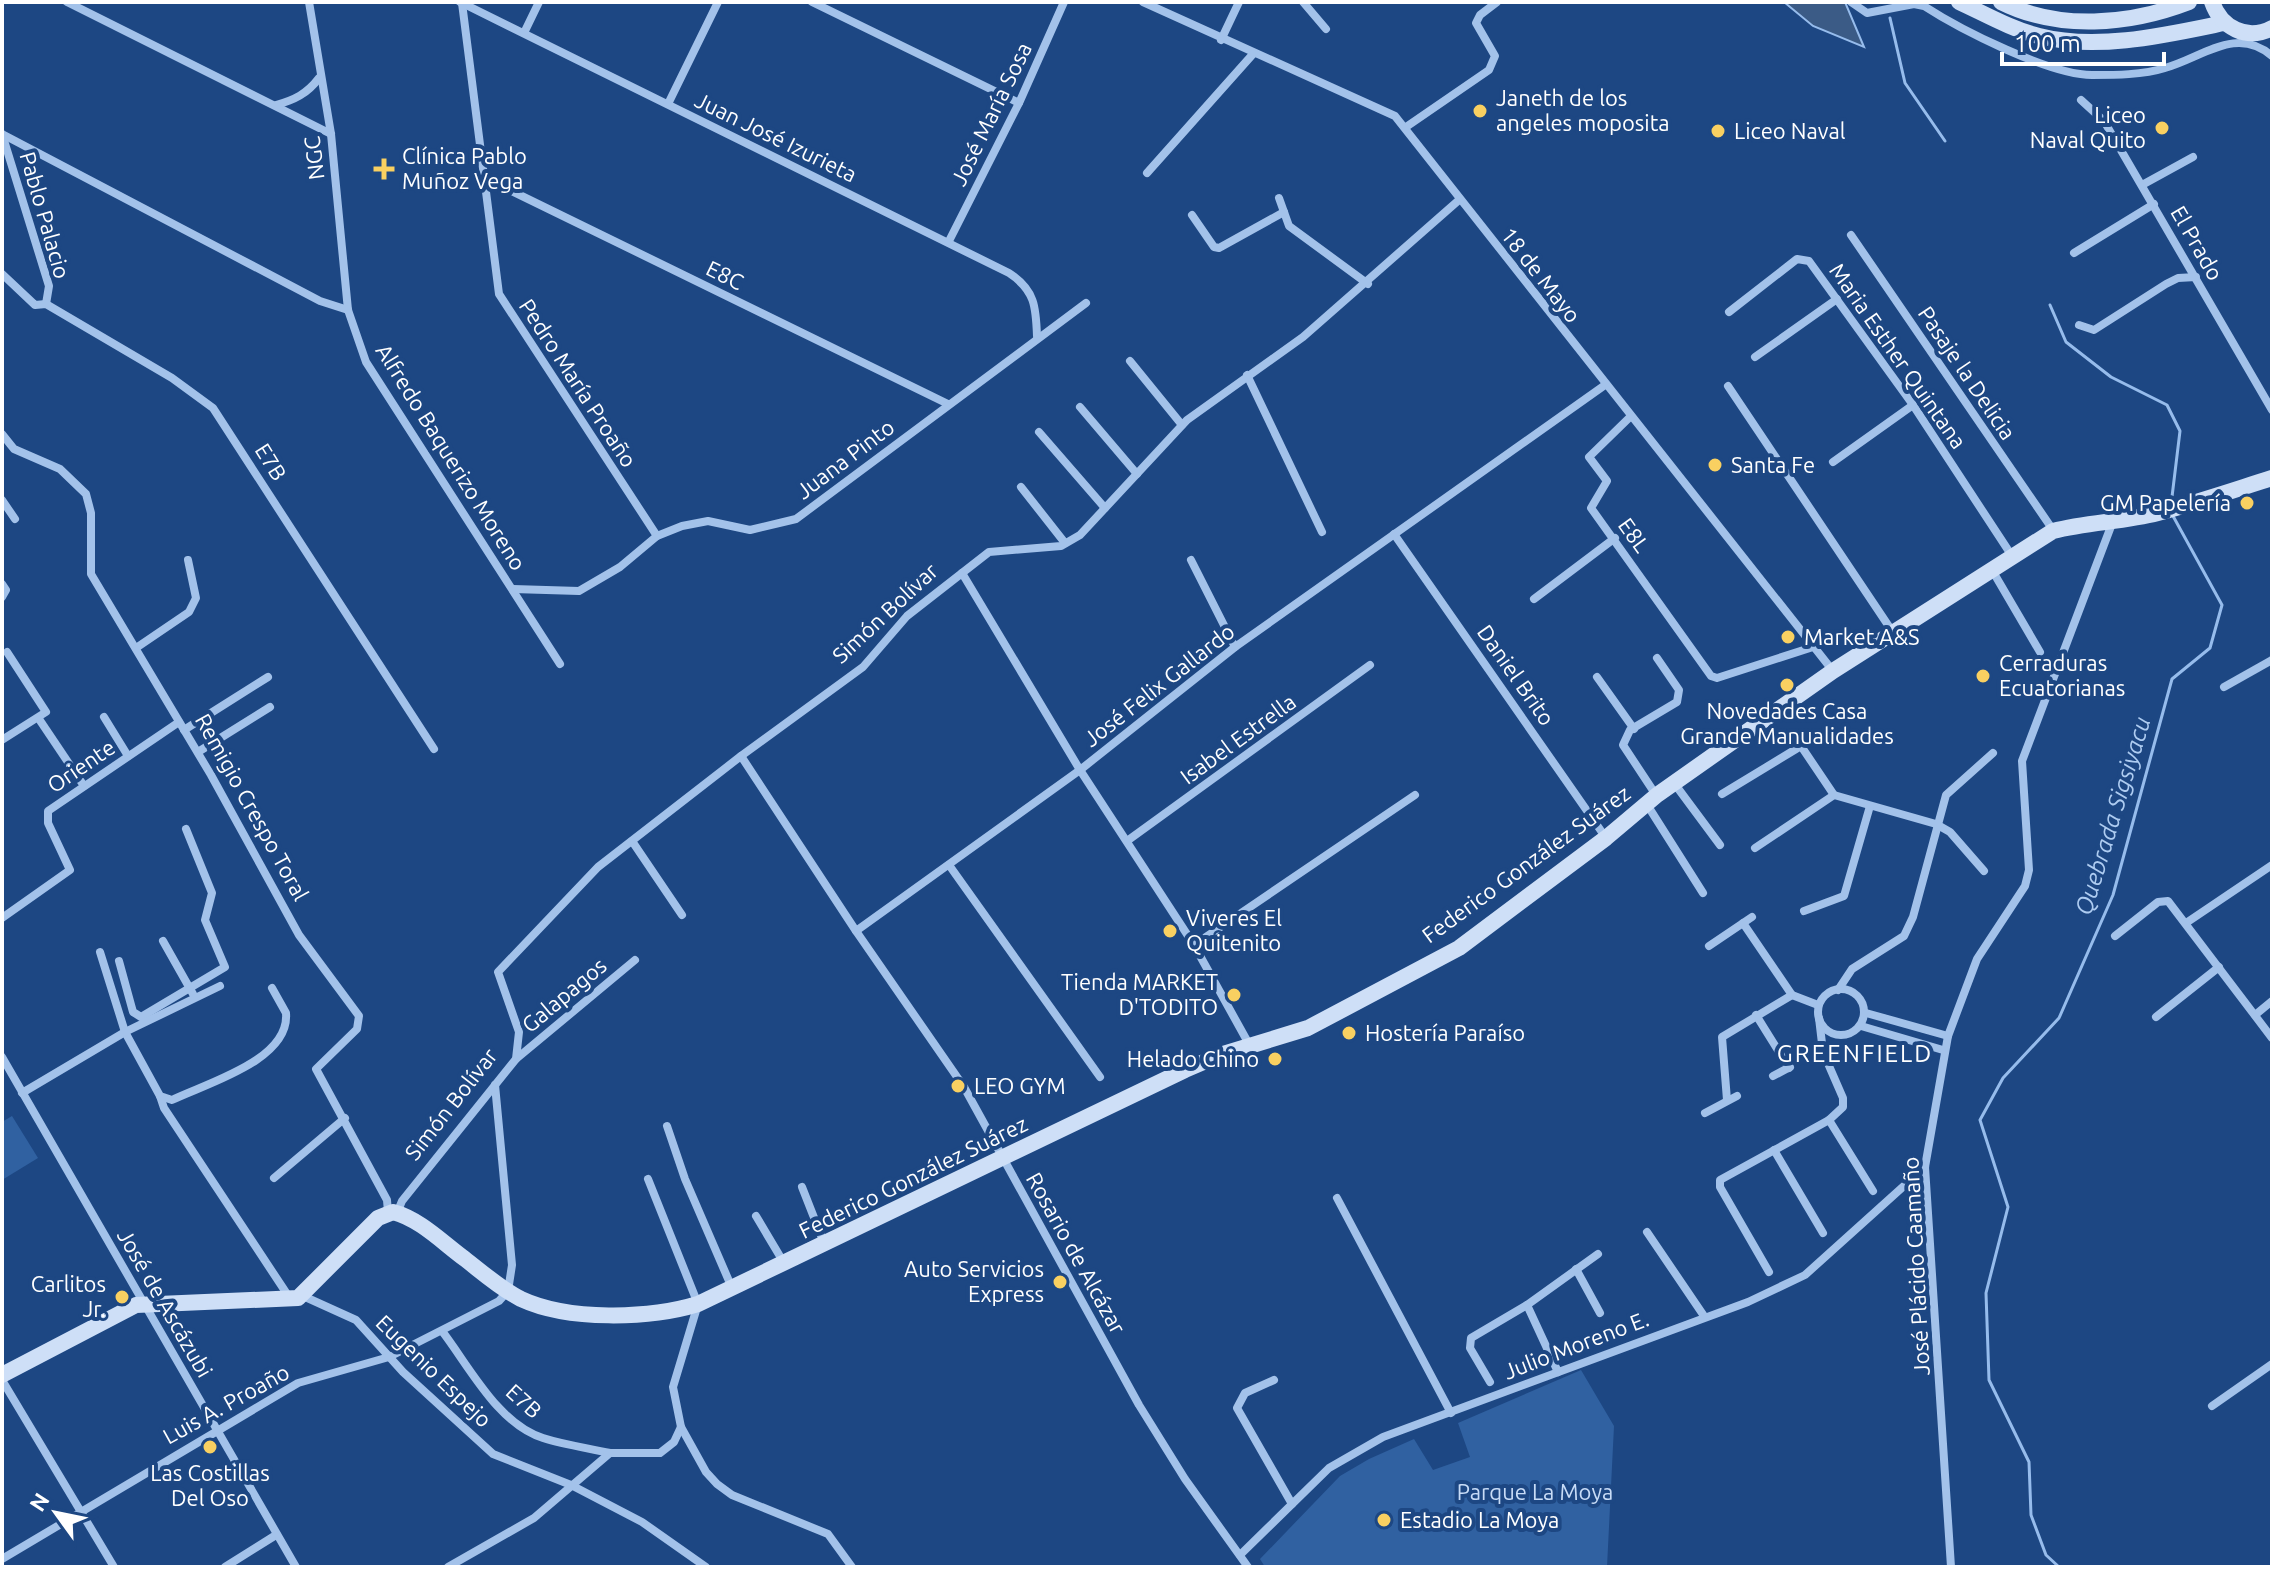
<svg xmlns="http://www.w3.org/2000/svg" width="2274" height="1569" font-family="Ubuntu,sans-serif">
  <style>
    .green { fill: #3061a1 }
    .water { fill: #3b5b86; stroke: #96bcec; stroke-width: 2 }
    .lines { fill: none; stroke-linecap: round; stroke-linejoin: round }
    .stream { stroke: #96bcec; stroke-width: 3 }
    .street { stroke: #a3c2ea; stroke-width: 8 }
    .secondary { stroke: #cedff7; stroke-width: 16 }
    .poi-dot { fill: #f9d061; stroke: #1d4783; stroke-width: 3 }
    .labels { text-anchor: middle; stroke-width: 8; stroke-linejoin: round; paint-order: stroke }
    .poi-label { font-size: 22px; fill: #fff; stroke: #1d4783; text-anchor: start }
    .street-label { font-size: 22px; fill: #fff; stroke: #1d4783 }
    .park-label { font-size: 22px; fill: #c8dcf7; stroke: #1d4783 }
    .water-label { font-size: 24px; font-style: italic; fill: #aeccf1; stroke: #1d4783 }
    .neighbourhood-label { font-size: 24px; letter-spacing: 2px; fill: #fff; stroke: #1d4783 }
  </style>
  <rect width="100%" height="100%" fill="#1d4783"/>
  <g class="green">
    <path d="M12 1116 38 1158 2 1180V1122Z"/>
    <path d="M1581 1370 1614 1426 1607 1567H1265L1260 1559 1340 1476 1369 1459 1414 1439 1433 1470 1470 1457 1458 1423Z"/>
  </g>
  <path class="water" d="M1784 2H1845L1864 47 1813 26Z"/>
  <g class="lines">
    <g class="stream">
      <path d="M1890 18 1905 83 1945 141"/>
      <path d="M2050 305 2066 342 2111 377 2167 405 2180 431 2171 505"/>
      <path d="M2059 1567 2046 1555 2031 1515 2029 1462 1989 1380 1986 1293 2008 1207 1980 1120 2003 1078 2059 1018 2113 895 2172 679 2210 648 2222 605 2173 516"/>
    </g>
    <g class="street">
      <path d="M67 2 331 134"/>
      <path d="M309 2 331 134 348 310 366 362 560 664"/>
      <path d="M460 2 1009 273C1035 290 1036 307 1037 336"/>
      <path d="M812 2 1019 103"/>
      <path d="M1143 2 1395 116 1833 671"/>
      <path d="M1303 2 1326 29"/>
      <path d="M1851 2 1867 13 1914 4 1924 6C1961 30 2050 75 2092 75 2115 75 2143 75 2165 68 2202 58 2236 25 2272 56"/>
      <path d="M462 3 499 294 657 536"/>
      <path d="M524 33 539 2"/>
      <path d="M1221 40 1239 2"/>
      <path d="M2081 100 2104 121 2272 410"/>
      <path d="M668 104 718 2"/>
      <path d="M276 105C294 100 307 94 319 78"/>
      <path d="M1406 127 1489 70 1495 56 1476 23 1480 15 1497 2"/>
      <path d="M2 134 320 301 348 310"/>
      <path d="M2 134 49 286 46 304"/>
      <path d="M1147 173 1253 54"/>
      <path d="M485 178 948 404"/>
      <path d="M2142 185 2193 157"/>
      <path d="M1279 198 1289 226 1368 284"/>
      <path d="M1192 215 1214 247 1219 248 1284 212"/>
      <path d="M1851 235 2053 530"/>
      <path d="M949 241 1019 103 1064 2"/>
      <path d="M2074 253 2154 204"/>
      <path d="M2 274 35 305 46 304 172 378 213 408 434 749"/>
      <path d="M1729 312 1797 259 1809 261 1913 405 2012 556"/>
      <path d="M2079 325 2094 330 2166 284 2178 278 2196 277"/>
      <path d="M1755 357 1837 299"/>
      <path d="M1130 361 1182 425"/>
      <path d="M1247 375 1322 532"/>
      <path d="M1728 386 1892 631"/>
      <path d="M1080 407 1137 474"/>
      <path d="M1630 417 1589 457 1607 481 1591 508 1711 676 1717 678 1813 647"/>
      <path d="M1039 432 1105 508"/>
      <path d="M2 434 14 449 60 469 86 494 91 513V574L211 775 299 935 359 1016 357 1029 316 1069 387 1200 388 1212"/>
      <path d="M1833 462 1913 405"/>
      <path d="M1021 487 1065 543"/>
      <path d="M2 500 15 519"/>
      <path d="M1394 534 1606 838"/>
      <path d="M1191 560 1235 647"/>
      <path d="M1992 570 2040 652"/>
      <path d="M962 573 1080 770 1194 945 1250 1046"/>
      <path d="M2 584 6 590 2 597"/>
      <path d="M513 589 579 591 620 567 657 536 682 526 708 521 750 530 796 519 1086 303"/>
      <path d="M1534 599 1615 538"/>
      <path d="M136 648 189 612 196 598 188 560"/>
      <path d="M1597 677 1634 729"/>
      <path d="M2224 687 2272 660"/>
      <path d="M104 717 128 756"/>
      <path d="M39 719 84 786"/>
      <path d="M184 730 268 677"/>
      <path d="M2 740 46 712 7 652"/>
      <path d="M198 752 270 707"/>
      <path d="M741 756 856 931 964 1087 1139 1405 1185 1479 1248 1567"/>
      <path d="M1674 783 1720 845"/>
      <path d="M1722 794 1801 746 1834 795 1936 824 1950 832 1984 871"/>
      <path d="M1656 795 1623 745 1630 730 1677 702 1679 690 1657 658"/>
      <path d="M1646 803 1703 893"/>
      <path d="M632 841 682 915"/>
      <path d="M1127 841 1370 665"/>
      <path d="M1755 848 1834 795"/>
      <path d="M949 865 1100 1077"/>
      <path d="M1804 911 1844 896 1870 806"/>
      <path d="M2 918 70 870 48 823V811L179 722"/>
      <path d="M1743 923 1792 995 1818 1005"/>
      <path d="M2186 923 2272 865"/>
      <path d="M856 931 1080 770 1235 647 1605 385"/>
      <path d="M2115 936 2158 902 2168 901 2272 1038"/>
      <path d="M163 941 193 994"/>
      <path d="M1194 945 1415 795"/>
      <path d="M1709 946 1752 917"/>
      <path d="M100 952 125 1032 160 1096 172 1100C207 1083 290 1060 286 1013L272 988"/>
      <path d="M119 961 133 1012 141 1017 225 967 205 920 212 893 186 829"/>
      <circle cx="1841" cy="1012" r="23"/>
      <path d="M1838 990 1852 969 1904 936 1913 917 1946 795 1993 753"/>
      <path d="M1866 1013 1948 1036"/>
      <path d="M1756 1015 1789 1068"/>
      <path d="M2255 1015 2272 1001"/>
      <path d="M2156 1017 2219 967"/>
      <path d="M1861 1026 1943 1050"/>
      <path d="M2 1057 296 1567"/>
      <path d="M516 1059 635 960"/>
      <path d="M1773 1076 1790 1067"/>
      <path d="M22 1093 125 1032 220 986"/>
      <path d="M160 1096 164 1108 289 1297"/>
      <path d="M1727 1100 1722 1037 1792 995"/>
      <path d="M1705 1113 1737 1096"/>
      <path d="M1829 1120 1873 1191"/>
      <path d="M667 1126 685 1179 732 1288"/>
      <path d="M1774 1150 1823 1233"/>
      <path d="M274 1178 345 1118"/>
      <path d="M802 1187 824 1243"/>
      <path d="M1337 1198 1451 1413"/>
      <path d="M397 1213 402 1201 516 1059 519 1032 498 972 598 867 741 756 863 667 907 616 989 552 1061 546 1080 535 1187 420 1303 337 1459 200"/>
      <path d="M756 1216 784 1263"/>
      <path d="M1647 1232 1704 1316"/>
      <path d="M1576 1269 1600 1313"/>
      <path d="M1769 1272 1720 1187V1180L1829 1120 1843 1107V1098L1823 1052 1819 1018"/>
      <path d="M303 1296 356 1320 403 1372 493 1454 571 1485 642 1522 706 1567"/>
      <path d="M1527 1305 1558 1372"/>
      <path d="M442 1331C469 1366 498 1424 543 1438 565 1445 588 1448 610 1453"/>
      <path d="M2 1380 114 1567"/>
      <path d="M1274 1380 1245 1393 1237 1408 1292 1504"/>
      <path d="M1490 1382 1470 1348 1471 1338 1527 1305 1598 1254"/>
      <path d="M2212 1406 2272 1364"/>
      <path d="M681 1427 706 1472 717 1484 732 1495 828 1534 852 1567"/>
      <path d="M1240 1555 1329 1468 1383 1437 1748 1302 1805 1275 1925 1167"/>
      <path d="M2 1559 298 1383 389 1357 499 1301 508 1291 512 1265 495 1085"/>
      <path d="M225 1567 276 1535"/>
      <path d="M448 1567 534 1518 610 1453H660L674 1442 681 1427 673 1387 698 1304 648 1179"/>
      <path d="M1951 1567 1925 1167 1948 1036 1977 959 2025 886 2029 870 2022 761 2113 521"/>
    </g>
    <g class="secondary">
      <path d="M1959 2C1985 14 2011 29 2039 36 2097 51 2166 35 2224 23"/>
      <path d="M2001 2C2059 31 2129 25 2189 2"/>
      <path d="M2212 2C2221 28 2247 41 2272 28"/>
      <path d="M2 1375 136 1305 298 1298 378 1218 393 1212C420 1219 443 1243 465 1259 483 1273 501 1289 521 1299 568 1321 649 1319 698 1304L1185 1070 1220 1055 1308 1028 1459 948 1606 838 1657 795 1833 671 2053 531C2088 522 2123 522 2158 513 2196 503 2234 490 2272 478"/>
    </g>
  </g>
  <g class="poi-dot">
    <circle cx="1480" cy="111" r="8"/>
    <circle cx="2162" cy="128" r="8"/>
    <circle cx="1718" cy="131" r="8"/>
    <path d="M380 157h8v8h8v8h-8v8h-8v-8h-8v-8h8z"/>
    <circle cx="1715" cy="465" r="8"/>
    <circle cx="2247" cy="503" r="8"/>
    <circle cx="1788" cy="637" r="8"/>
    <circle cx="1983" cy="676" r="8"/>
    <circle cx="1787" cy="685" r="8"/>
    <circle cx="1170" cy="931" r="8"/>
    <circle cx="1234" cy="995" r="8"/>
    <circle cx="1349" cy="1033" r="8"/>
    <circle cx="1275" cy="1059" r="8"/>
    <circle cx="958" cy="1086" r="8"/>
    <circle cx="1060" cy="1282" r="8"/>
    <circle cx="122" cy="1297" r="8"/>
    <circle cx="210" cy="1447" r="8"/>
    <circle cx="1384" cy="1520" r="8"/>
  </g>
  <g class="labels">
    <g class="poi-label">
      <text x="1496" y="106">Janeth de los<tspan x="1496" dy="25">angeles moposita</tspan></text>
      <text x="2146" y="123" text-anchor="end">Liceo<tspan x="2146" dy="25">Naval Quito</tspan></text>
      <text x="1734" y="139">Liceo Naval</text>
      <text x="402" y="164">Clínica Pablo<tspan x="402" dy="25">Muñoz Vega</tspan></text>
      <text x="1731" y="473">Santa Fe</text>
      <text x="2231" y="511" text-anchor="end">GM Papelería</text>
      <text x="1804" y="645">Market A&amp;S</text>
      <text x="1999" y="671">Cerraduras<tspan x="1999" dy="25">Ecuatorianas</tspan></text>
      <text x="1787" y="719" text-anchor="middle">Novedades Casa<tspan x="1787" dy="25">Grande Manualidades</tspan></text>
      <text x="1186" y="926">Viveres El<tspan x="1186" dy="25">Quitenito</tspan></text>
      <text x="1218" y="990" text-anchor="end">Tienda MARKET<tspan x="1218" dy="25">D'TODITO</tspan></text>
      <text x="1365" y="1041">Hostería Paraíso</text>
      <text x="1259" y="1067" text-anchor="end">Helado Chino</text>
      <text x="974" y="1094">LEO GYM</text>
      <text x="1044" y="1277" text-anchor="end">Auto Servicios<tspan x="1044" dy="25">Express</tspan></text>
      <text x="106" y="1292" text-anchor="end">Carlitos<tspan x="106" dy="25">Jr.</tspan></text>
      <text x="210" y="1481" text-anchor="middle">Las Costillas<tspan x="210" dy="25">Del Oso</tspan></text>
      <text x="1400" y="1528">Estadio La Moya</text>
    </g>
    <g class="street-label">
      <text transform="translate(991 114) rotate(-64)" y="8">José María Sosa</text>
      <text transform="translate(776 137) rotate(26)" y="8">Juan José Izurieta</text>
      <text transform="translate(314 158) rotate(-97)" y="8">NGC</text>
      <text transform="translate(45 215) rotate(74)" y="8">Pablo Palacio</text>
      <text transform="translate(2197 243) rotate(60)" y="8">El Prado</text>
      <text transform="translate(725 275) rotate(26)" y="8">E8C</text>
      <text transform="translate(1541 275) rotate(52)" y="8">18 de Mayo</text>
      <text transform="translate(1898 356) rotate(55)" y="8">Maria Esther Quintana</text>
      <text transform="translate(1967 373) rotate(56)" y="8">Pasaje la Delicia</text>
      <text transform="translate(578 383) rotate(57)" y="8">Pedro María Proaño</text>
      <text transform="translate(451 457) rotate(58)" y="8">Alfredo Baquerizo Moreno</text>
      <text transform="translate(845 459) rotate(-37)" y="8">Juana Pinto</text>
      <text transform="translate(271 462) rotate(58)" y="8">E7B</text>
      <text transform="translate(1634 535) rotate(54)" y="8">E8L</text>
      <text transform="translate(885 613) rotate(-43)" y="8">Simón Bolívar</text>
      <text transform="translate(1516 675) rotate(55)" y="8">Daniel Brito</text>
      <text transform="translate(1159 685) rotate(-38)" y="8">José Felix Gallardo</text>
      <text transform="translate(1238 739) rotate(-36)" y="8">Isabel Estrella</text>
      <text transform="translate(81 766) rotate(-34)" y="8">Oriente</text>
      <text transform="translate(252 807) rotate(61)" y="8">Remigio Crespo Toral</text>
      <text transform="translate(1526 864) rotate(-36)" y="8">Federico González Suárez</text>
      <text transform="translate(564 995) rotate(-40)" y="8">Galapagos</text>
      <text transform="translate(451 1104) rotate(-52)" y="8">Simón Bolívar</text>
      <text transform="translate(913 1177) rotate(-26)" y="8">Federico González Suárez</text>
      <text transform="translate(1076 1253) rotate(61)" y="8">Rosario de Alcázar</text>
      <text transform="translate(1916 1266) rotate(-93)" y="8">José Plácido Caamaño</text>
      <text transform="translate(165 1303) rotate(60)" y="8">José de Ascázubi</text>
      <text transform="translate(1576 1345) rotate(-21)" y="8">Julio Moreno E.</text>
      <text transform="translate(434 1371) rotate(44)" y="8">Eugenio Espejo</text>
      <text transform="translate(524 1401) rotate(42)" y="8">E7B</text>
      <text transform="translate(226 1404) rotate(-29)" y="8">Luis A. Proaño</text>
    </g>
    <g class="park-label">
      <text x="1535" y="1500">Parque La Moya</text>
    </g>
    <g class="water-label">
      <text transform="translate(2113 816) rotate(-73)" y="8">Quebrada Sigsiyacu</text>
    </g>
    <g class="neighbourhood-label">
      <text x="1855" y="1062">GREENFIELD</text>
    </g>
  </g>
  <rect width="2274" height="1569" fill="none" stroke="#ffffff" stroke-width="8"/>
  <g transform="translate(56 1513) rotate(303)" stroke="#1d4783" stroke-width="6" paint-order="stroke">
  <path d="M0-6L14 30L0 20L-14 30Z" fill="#ffffff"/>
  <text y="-12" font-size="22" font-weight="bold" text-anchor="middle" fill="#ffffff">N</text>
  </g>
  <path d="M2002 52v12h162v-12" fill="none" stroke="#ffffff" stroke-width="4"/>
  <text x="2014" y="52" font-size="24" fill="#ffffff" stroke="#1d4783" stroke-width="6" paint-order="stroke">100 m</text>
</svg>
